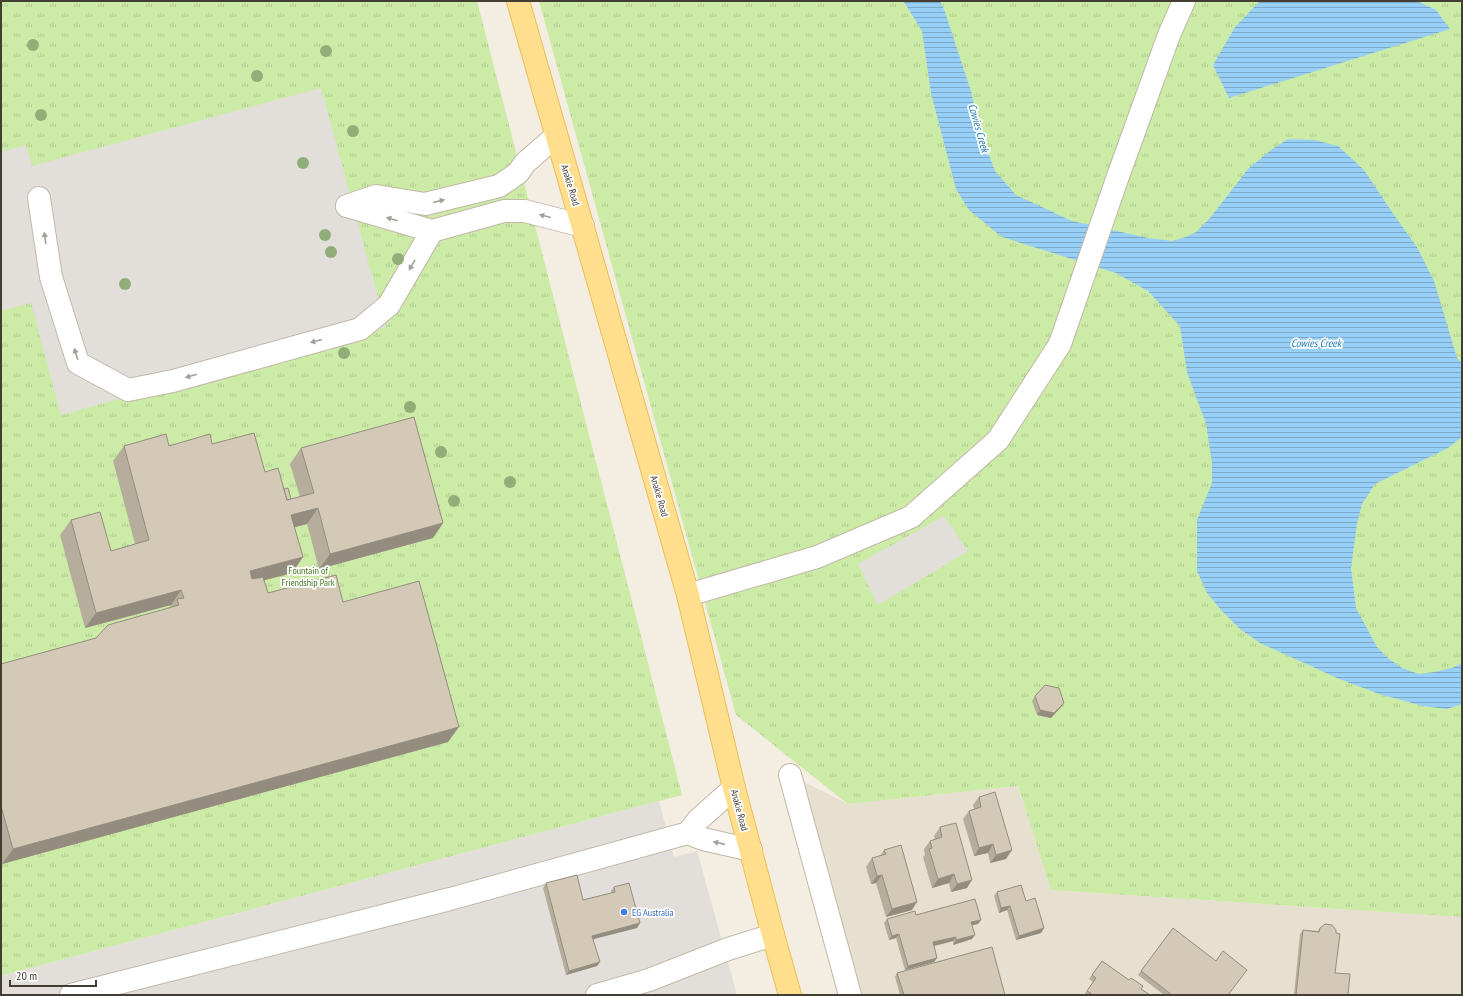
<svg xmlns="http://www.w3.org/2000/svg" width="1463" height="996" font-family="'PT Sans Narrow',sans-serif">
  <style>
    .residential { fill: #e7dfcf }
    .park { fill: url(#park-tufts) }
    .parking { fill: #e2dfdb }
    .water { fill: url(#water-rules) }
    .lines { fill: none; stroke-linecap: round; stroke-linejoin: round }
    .minor-casing { stroke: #c1b8a7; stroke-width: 24 }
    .major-casing { stroke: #edbf55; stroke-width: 24 }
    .minor { stroke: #fff; stroke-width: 22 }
    .major { stroke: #ffdf8e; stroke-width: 22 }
    .tree { fill: #92ae78 }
    .wall { fill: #b6ad9d }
    .shaded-wall { fill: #948d7f }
    .building { fill: #d4c9b6; stroke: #948d7f }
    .oneway { fill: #a29e98 }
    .shop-dot { fill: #3f7fe0; stroke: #fff; stroke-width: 1.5 }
    .labels { text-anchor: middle; stroke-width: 3.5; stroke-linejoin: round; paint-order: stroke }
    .street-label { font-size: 10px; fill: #443d32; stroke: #fff }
    .park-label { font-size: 10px; fill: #437a21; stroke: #fff }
    .shop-label { font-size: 10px; fill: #366cbe; stroke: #fff; text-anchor: start }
    .water-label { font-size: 11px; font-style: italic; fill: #237ab8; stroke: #fff }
  </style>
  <defs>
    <pattern id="park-tufts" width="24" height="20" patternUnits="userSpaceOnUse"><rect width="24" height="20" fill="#cceba6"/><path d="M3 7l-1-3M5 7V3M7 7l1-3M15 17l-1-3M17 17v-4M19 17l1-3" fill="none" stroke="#b0ca8f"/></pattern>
    <pattern id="water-rules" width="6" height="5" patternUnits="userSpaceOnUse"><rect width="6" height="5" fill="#97cff6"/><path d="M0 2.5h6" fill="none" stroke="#7da9c8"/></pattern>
  </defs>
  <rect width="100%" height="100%" fill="#f3ede2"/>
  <path class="residential" d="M790 775 848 804 1018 786 1051 890 1462 917V995H854Z"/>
  <g class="park">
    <path d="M1 1H477L682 795 1 976Z"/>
    <path d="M539 1H1462V917L1051 890 1018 786 848 804 736 715Z"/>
  </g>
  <g class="parking">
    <path d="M321 88 386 327 61 415 31 303 1 311V152L26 145 32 166Z"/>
    <path d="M944 516 968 551 878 605 858 564Z"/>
    <path d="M659 801 674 857 697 851 737 995H1V976Z"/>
  </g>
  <g class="water">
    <path d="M903 1H940L945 12 962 64 971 91 979 128 995 171 1016 195 1072 221 1148 238 1172 241 1186 237 1196 232 1210 218 1248 169 1271 150 1288 139 1314 140 1338 146 1364 170 1394 215 1417 247 1434 281 1457 358 1462 363V437L1448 448 1375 484 1362 504 1357 524 1351 568 1356 608 1377 647 1389 659 1402 668 1419 674 1434 672 1452 668 1462 663V704L1447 709 1423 706 1379 694 1337 678 1260 643 1240 629 1221 610 1207 593 1197 571V520L1212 483V463L1206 424 1187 372 1180 326 1148 291 1116 273 1002 237 969 210 956 189 931 93 922 31 906 5Z"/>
    <path d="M1260 1H1417L1436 10 1450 29 1229 98 1213 65 1235 27Z"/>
  </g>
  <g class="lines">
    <g class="minor-casing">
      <g id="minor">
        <path d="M39 198 51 277 78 363 128 390 173 381 360 329 389 305 432 231"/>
        <path d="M347 206 432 231 504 211H525L583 226"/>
        <path d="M347 206 376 196 425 204 499 186 518 173 525 163 556 136"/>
        <path d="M688 595 817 557 911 517 998 440 1060 344 1117 179 1169 35 1184 1"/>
        <path d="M790 775 850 995"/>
        <path d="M688 833 703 839 751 850"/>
        <path d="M71 995 450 899 688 833 698 820 734 788"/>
        <path d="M597 995 649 980 728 949 773 935"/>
      </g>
    </g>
    <g class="major-casing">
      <path id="major" d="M518 1 688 595 734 788 773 935 790 995"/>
    </g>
    <use href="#minor" class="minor"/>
    <use href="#major" class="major"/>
  </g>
  <g class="tree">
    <circle cx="33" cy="45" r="6"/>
    <circle cx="326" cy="51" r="6"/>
    <circle cx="257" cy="76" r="6"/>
    <circle cx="41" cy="115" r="6"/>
    <circle cx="353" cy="131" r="6"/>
    <circle cx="303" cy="163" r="6"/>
    <circle cx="325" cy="235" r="6"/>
    <circle cx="331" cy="252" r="6"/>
    <circle cx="398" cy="259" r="6"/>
    <circle cx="125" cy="284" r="6"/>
    <circle cx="344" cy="353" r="6"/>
    <circle cx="410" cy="407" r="6"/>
    <circle cx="441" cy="452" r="6"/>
    <circle cx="510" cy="482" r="6"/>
    <circle cx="454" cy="501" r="6"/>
  </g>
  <g class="wall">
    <path d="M212 444 265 472 291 499 300 497 290 464 301 448 443 523 433 538 319 569 307 524 294 527 303 557 292 573 264 580 268 593 343 602 448 742 2 864 1 861V664L96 638 171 607V605L85 628 60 535 71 520 111 551 135 544 113 461 124 446Z"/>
    <path d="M1035 696 1064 703 1061 707 1051 718 1037 715 1032 701Z"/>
    <path d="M979 797 1006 859 990 863 988 853 974 856 963 819 969 811 974 809 973 805Z"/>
    <path d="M940 827 967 888 951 892 949 883 932 888 923 857 925 855 924 849 930 841 935 840 934 836Z"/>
    <path d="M884 850 912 910 886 917 876 883 871 884 866 867 872 858 880 856Z"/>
    <path d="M546 883 583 900 611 893V891L614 887 637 928 593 939 600 962 597 966 566 975 543 888Z"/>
    <path d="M997 892 1026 901 1044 928 1041 933 1016 940 1007 910 999 913 994 896Z"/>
    <path d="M916 915 978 924 972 925V939L953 945V941L934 946 937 958 934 962 905 970 896 938 889 940 884 923 887 919Z"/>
    <path d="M1173 928 1228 995H1164L1138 975Z"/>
    <path d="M1320 928 1335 973 1348 995H1294L1300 934 1303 930 1318 931Z"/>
    <path d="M1102 961 1141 989 1150 995H1084L1093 982 1089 979Z"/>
    <path d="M897 973 1005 995H900L895 977Z"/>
  </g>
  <g class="shaded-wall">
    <path d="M318 508 307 524 281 531 291 515Z"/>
    <path d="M443 523 433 538 319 569 330 554Z"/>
    <path d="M303 557 292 573 239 587 250 571Z"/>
    <path d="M181 590 171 605 85 628 96 613Z"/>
    <path d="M1064 703 1061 707 1051 718 1037 715 1040 710Z"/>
    <path d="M459 727 448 742 2 864 13 849Z"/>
    <path d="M993 844 988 853 974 856 979 848Z"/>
    <path d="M1012 850 1006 859 990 863 996 855Z"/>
    <path d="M954 874 949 883 932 888 938 879Z"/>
    <path d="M882 875 876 883 871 884 877 876Z"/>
    <path d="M972 880 967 888 951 892 957 884Z"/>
    <path d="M917 902 912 910 886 917 892 909Z"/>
    <path d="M1010 906 1007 910 999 913 1001 908Z"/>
    <path d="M981 920 978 924 968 926 971 922Z"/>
    <path d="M640 923 637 928 590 940 592 936Z"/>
    <path d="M1044 928 1041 933 1016 940 1019 936Z"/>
    <path d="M899 934 896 938 889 940 892 936Z"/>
    <path d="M975 935 972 939 953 945 956 940Z"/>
    <path d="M956 937 953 941 930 947 933 942Z"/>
    <path d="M937 958 934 962 905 970 908 966Z"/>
    <path d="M600 962 597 966 566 975 569 971Z"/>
  </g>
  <g class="building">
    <path d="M414 417 443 523 330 554 318 508 291 515 303 557 250 571 252 579 263 577 268 593 336 575 343 602 419 581 459 727 13 849 1 806V664L96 638 108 625 179 605 177 599 184 598 181 590 96 613 71 520 100 512 111 551 149 540 124 446 166 434 169 446 210 434 212 444 254 433 265 472 278 468 287 500 314 493 301 448Z"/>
    <path d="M288 488 291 499 287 500 284 489Z"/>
    <path d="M1045 685 1059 688 1064 703 1054 713 1040 710 1035 696Z"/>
    <path d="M995 792 1012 850 996 855 993 844 979 848 969 811 981 807 979 797Z"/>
    <path d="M956 823 972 880 957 884 954 874 938 879 929 849 932 848 930 841 942 837 940 827Z"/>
    <path d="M901 845 917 902 892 909 882 875 877 876 872 858 886 854 884 850Z"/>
    <path d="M577 875 583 900 615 892 614 887 629 883 640 923 592 936 600 962 569 971 546 883Z"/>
    <path d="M1021 885 1026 901 1035 898 1044 928 1019 936 1010 906 1001 908 997 892Z"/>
    <path d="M975 899 981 920 971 922 975 935 956 940V937L933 942 937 958 908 966 899 934 892 936 887 919 915 911 916 915Z"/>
    <path d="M1325 924 1332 925 1336 930V933L1340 934 1335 973 1350 974 1348 995H1296L1303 930 1319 932 1320 928Z"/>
    <path d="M1173 928 1216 961 1223 951 1247 970 1228 995H1172L1141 971Z"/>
    <path d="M992 947 1005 995H904L897 973Z"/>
    <path d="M1102 961 1129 980 1131 978 1143 986 1141 989 1150 995H1093L1087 991 1096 978 1092 975Z"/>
  </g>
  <defs><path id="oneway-solid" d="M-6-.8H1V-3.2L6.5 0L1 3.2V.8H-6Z"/></defs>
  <g class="oneway">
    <use href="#oneway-solid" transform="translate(439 201) rotate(-14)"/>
    <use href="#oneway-solid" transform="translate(545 216) rotate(-166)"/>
    <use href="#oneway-solid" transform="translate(392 219) rotate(-164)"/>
    <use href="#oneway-solid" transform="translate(45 238) rotate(-98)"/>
    <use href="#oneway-solid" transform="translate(412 265) rotate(120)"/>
    <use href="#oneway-solid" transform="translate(316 341) rotate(165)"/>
    <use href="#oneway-solid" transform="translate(76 354) rotate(-108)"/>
    <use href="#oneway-solid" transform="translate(191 376) rotate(164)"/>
    <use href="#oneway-solid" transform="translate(719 843) rotate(-167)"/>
  </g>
  <circle class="shop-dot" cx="624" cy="912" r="4"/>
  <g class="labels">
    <g class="street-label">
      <text transform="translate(571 185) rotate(73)" y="4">Anakie Road</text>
      <text transform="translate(660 496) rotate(74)" y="4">Anakie Road</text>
      <text transform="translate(740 810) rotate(75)" y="4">Anakie Road</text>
    </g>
    <g class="park-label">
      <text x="308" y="574">Fountain of<tspan x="308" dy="12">Friendship Park</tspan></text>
    </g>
    <g class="shop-label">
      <text x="632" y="916">EG Australia</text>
    </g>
    <g class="water-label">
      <text transform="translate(979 128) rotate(74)" y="4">Cowies Creek</text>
      <text x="1316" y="347">Cowies Creek</text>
    </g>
  </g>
  <rect width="1463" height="996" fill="none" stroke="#443d32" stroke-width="4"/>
  <path d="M10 980v6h86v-6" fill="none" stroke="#443d32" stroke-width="2"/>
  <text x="16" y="980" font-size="12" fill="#443d32" stroke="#ffffff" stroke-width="3" paint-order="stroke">20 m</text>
</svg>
